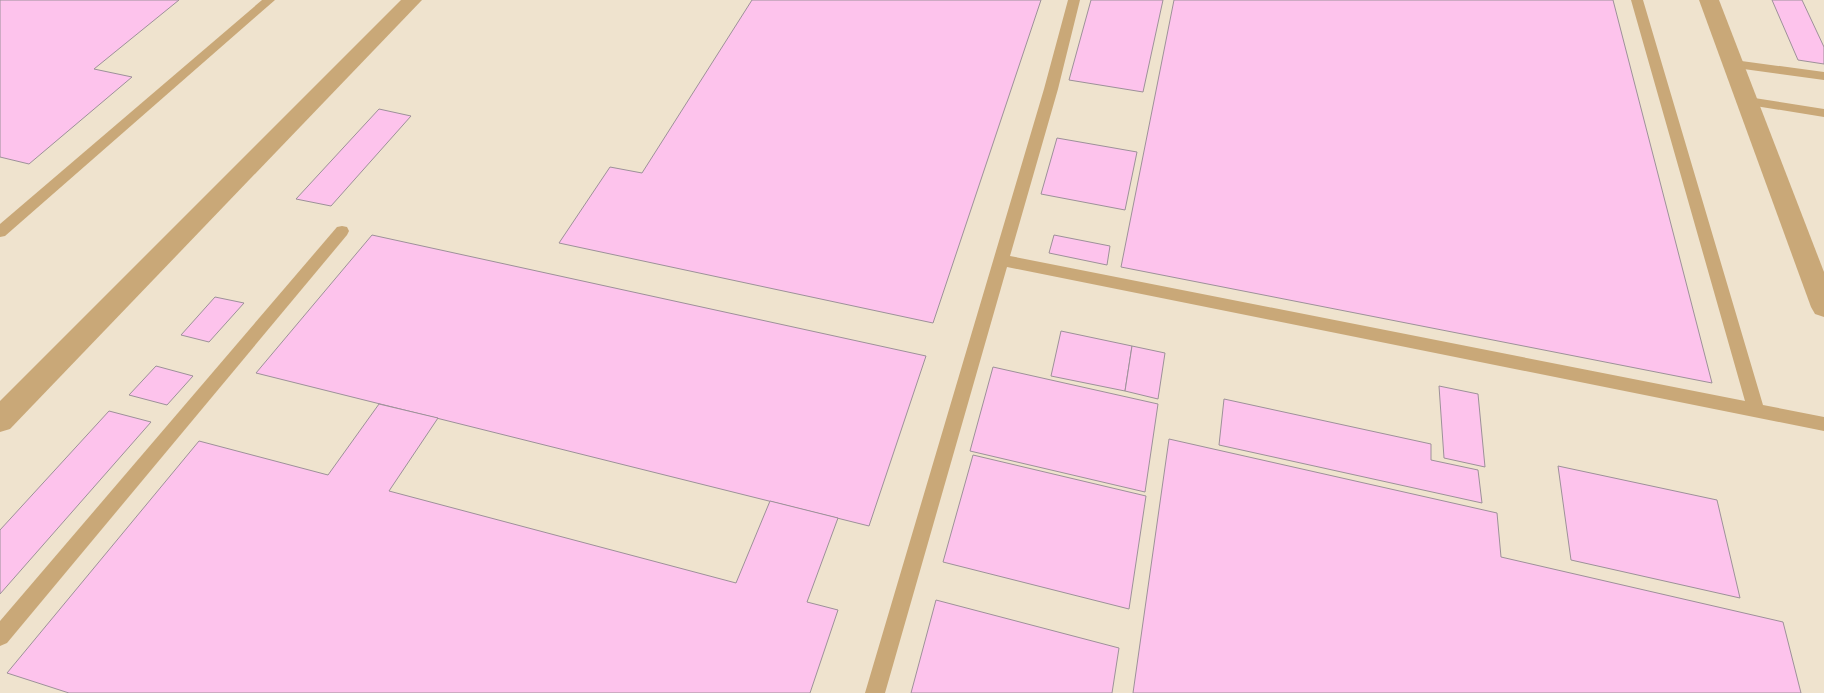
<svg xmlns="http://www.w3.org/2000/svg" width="1824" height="693" font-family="'Noto Sans',sans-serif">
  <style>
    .industrial { fill: #efe3ce }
    .building { fill: #fdc3ec; stroke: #9d9199 }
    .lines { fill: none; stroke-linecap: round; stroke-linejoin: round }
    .service { fill: #c9a878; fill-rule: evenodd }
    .tertiary { fill: #c9a878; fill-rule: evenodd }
  </style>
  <rect width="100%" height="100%" fill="#f5eaf5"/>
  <rect class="industrial" x="0" y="0" width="1824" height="693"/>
  <g class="building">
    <path d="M0 0H179L94 69 132 77 29 164 0 157Z"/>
    <path d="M752 0H1041L933 323 559 243 610 167 642 173Z"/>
    <path d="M1091 0H1163L1143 92 1069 80Z"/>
    <path d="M1174 0H1613L1712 383 1121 267Z"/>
    <path d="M1772 0H1802L1824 47V64L1798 60Z"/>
    <path d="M379 109 411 116 331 206 296 199Z"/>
    <path d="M1057 138 1137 152 1125 210 1041 194Z"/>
    <path d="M372 235 926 356 869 526 256 373Z"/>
    <path d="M1054 235 1110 246 1107 265 1049 253Z"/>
    <path d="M215 297 244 303 209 342 181 335Z"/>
    <path d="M1061 331 1132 346 1125 391 1051 376Z"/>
    <path d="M1132 346 1165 353 1158 399 1125 391Z"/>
    <path d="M156 366 193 376 167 405 129 395Z"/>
    <path d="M993 367 1158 404 1145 492 970 451Z"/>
    <path d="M1439 386 1478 394 1485 467 1444 458Z"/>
    <path d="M1224 399 1431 444V460L1478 470 1482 503 1219 445Z"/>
    <path d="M379 404 438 418 389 491 736 583 770 501 838 518 807 602 838 610 810 693H69L7 673 199 441 328 475Z"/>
    <path d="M109 411 151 422 0 594V530Z"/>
    <path d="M1169 439 1497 513 1501 557 1783 622 1801 693H1133Z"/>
    <path d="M973 455 1146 496 1129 609 943 562Z"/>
    <path d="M1558 466 1717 500 1740 598 1571 560Z"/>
    <path d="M936 600 1119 648 1112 693H911Z"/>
  </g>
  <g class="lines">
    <g class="service">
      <path d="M262 0H275L5 236 0 237V224Z"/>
      <path d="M1068 0H1080L1058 89 1010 256 1745 401 1631 0H1643L1763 405 1824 417V431L1007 267 885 693H865L1044 89Z"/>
      <path d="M1734 60 1824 72V80L1729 67 1728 64Z"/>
      <path d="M1748 97 1824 109V117L1743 104 1741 101Z"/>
      <path d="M342 226 347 227 349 231 347 235 7 643 0 646V621L337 227Z"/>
    </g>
    <g class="tertiary">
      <path d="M401 0H422L10 429 0 432V401Z"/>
      <path d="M1699 0H1719L1824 272V317L1815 314 1811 307Z"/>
    </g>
  </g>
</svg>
